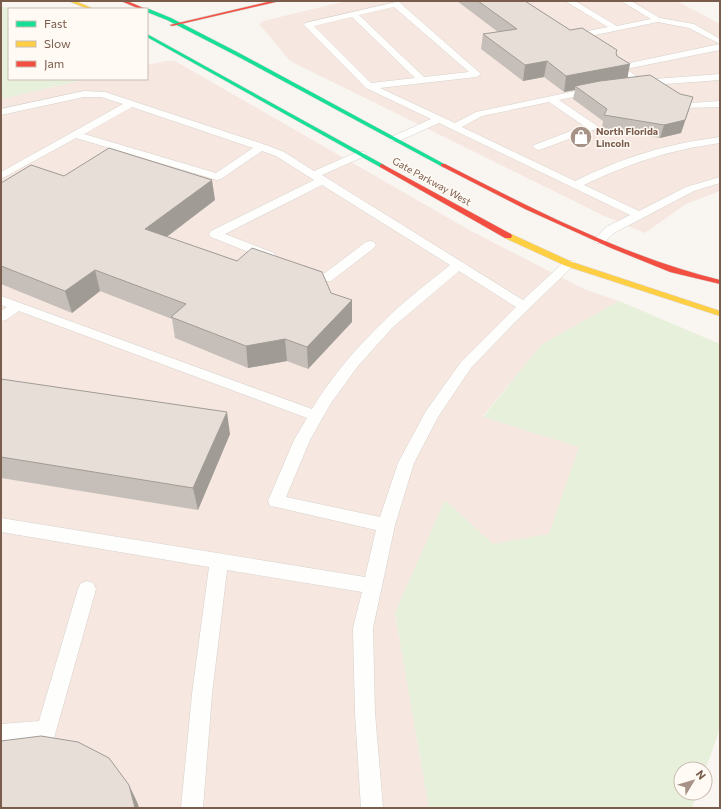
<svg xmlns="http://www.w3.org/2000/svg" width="721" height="809" font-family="Commissioner,sans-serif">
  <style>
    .commercial { fill: #f6e8e1 }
    .green { fill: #e7f0db }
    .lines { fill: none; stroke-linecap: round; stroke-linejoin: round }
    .lane-casing { stroke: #d7d1cb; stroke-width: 1 }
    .fast-casing { stroke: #d9d2cb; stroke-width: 1 }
    .slow-casing { stroke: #d9d2cb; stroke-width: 1 }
    .jam-casing { stroke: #d9d2cb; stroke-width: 1 }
    .lane { fill: #fefefd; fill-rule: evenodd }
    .fast { fill: #16e098; fill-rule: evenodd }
    .slow { fill: #ffcf43; fill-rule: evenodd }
    .jam { fill: #f24e42; fill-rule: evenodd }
    .wall { fill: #c6bfb9 }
    .shaded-wall { fill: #a19b96 }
    .building { fill: #e6ded7; stroke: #a19b96 }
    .labels { text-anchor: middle; stroke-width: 3; stroke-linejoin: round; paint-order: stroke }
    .far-poi-label { font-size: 10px; font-weight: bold; fill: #7a5c4d; stroke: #fffaf3; text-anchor: start }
    .far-street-label { font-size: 10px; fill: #7a5c4d; stroke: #fffaf3 }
  </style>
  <rect width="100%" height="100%" fill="#f9f5f0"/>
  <g class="commercial">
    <path d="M346 1H677L720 24V191L686 204 645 233 602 215 290 61 259 24 263 21Z"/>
    <path d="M166 61H175L471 231 584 289 619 301 541 345 483 416 579 447 549 535 493 544 395 613 429 808H1V99L86 79H147V65Z"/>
  </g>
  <g class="green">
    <path d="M1 6 12 9H9V79H86L1 99Z"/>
    <path d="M619 301 720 344V728L705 771V769H681V793H697L692 808H429L395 613 445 500 493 544 549 534 579 447 483 417 541 345Z"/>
  </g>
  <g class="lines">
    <g class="lane-casing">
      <g id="lane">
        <path d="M565 1H575L617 26 651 19 621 1H631L660 18 694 24 720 39V50L626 69 642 80 720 74V80L639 86 615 70 614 68 615 66 720 44 689 28 658 22 571 40 568 39 567 37 568 35 608 27Z"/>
        <path d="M396 2H399L481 74 476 77 380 88 455 123 476 112 594 87 597 88 599 90 597 92 559 100 596 125 597 127 596 129 542 149 538 150 533 147 534 145 584 126 549 102 482 116 462 127 575 181C624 157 666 144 720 137V143C669 150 630 163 584 185L639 211 686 187 720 177V183L694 191 614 233C608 238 605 245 596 243L594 240 606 227 630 215 439 123 399 141H391L390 139 391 137 431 119 366 88 304 25 305 23ZM394 7 469 72 424 77 359 15ZM352 17 415 78 371 83 314 26Z"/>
        <path d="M84 91 105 92 266 145 284 152 314 171 357 152H365L366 154 365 156 322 175 523 300 565 261H573L575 264 514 323 471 368 438 417 414 463 395 525 373 628 375 713 383 808H361L355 713 353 628 362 592 227 570 212 694 203 808H181L192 694 209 567 1 532V518L365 577 376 530 276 507 270 506 268 501 294 440 307 418 19 311 6 320 1 321V311L7 307 1 305V296L312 409C331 377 357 347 384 321 404 301 428 283 450 265L322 185 225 234 274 253 276 256 274 259H266L211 237 209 234 211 231 314 180 276 156 262 151 221 179 217 180 76 138 1 179V172L123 104 101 97H84L1 115V109ZM132 107 253 148 216 173 84 134ZM459 271 516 307 461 362 426 411 398 463 380 517 286 497 310 440 331 403 358 366 394 326Z"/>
        <path d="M674 92 690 103 720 101V107L685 108 669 95Z"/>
        <path d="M370 241 374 242 376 245 374 248 331 281H323L301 273 299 270 301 267 305 266 325 273 366 242Z"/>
        <path d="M87 581 93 583 96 589 54 738 47 741 1 744V724L39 721 78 589 81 583Z"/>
      </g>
    </g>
    <g class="fast-casing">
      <g id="fast">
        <path d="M145 9H149L171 18 239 53 446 165 441 166 235 55 167 20 147 12V9Z"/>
        <path d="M147 34 384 165 385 166 380 167 147 37Z"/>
      </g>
    </g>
    <g class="slow-casing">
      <g id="slow">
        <path d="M69 1H75L94 9H88Z"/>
        <path d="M505 234H511L572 262 720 311V316L566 266 505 238Z"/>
      </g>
    </g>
    <g class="jam-casing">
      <g id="jam">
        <path d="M121 1H127L146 9H140Z"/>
        <path d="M272 1H280L172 26 170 25Z"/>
        <path d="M382 164 511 234 512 236 511 238H505L380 167V165Z"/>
        <path d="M441 164H445C533 209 623 256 720 280V284L670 272 611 248 525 209 441 166Z"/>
      </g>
    </g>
    <use href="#lane" class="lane"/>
    <use href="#fast" class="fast"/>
    <use href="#slow" class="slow"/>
    <use href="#jam" class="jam"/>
  </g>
  <g class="wall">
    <path d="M457 1H525L570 30 616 53 628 77 689 110 681 133 660 138 602 128 603 121 573 99 575 90 564 92 544 77 523 81 481 49 483 34 498 32Z"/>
    <path d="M64 176 215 200 167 237 331 293 352 322 308 369 287 361 248 368 175 338 172 319 100 291 72 313 1 284V183Z"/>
    <path d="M1 379 230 434 198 510 1 478Z"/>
  </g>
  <g class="shaded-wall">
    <path d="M547 61 544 77 523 81 525 65Z"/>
    <path d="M630 64 627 80 575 86V90L564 92 566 76Z"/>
    <path d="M693 97 681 133 660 138 664 125Z"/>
    <path d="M212 180 215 200 149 250 145 229Z"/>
    <path d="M95 270 100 291 72 313 65 291Z"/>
    <path d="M352 300V322L308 369 307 347Z"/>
    <path d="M285 339 287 361 248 368 246 346Z"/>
    <path d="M227 412 230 434 198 510 193 488Z"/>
    <path d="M129 785 138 804 139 808H135Z"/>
  </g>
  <g class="building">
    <path d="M478 1H525L570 30 582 28 617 50 616 53 617 56 630 64 566 76 547 61 525 65 483 34 517 29Z"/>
    <path d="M650 75 680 94 693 97 685 120 664 125 604 115 607 109 575 86 600 81Z"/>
    <path d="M109 148 212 180 145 229 237 261 252 248 322 272 331 293 352 300 307 347 285 339 246 346 171 317 186 304 95 270 65 291 1 266V183L31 165 64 176Z"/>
    <path d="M1 379 227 412 193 488 1 457Z"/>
    <path d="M41 736 78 742 109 758 129 785 135 808H1V741Z"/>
  </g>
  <defs>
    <g id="shop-disc" transform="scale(1.15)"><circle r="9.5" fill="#a69286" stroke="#fffaf3"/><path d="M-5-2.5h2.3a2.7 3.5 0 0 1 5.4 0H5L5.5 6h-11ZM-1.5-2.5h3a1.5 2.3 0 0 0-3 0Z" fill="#fff"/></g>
  </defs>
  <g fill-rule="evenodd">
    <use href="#shop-disc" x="581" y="137"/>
  </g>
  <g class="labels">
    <g class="far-poi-label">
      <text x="596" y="135">North Florida<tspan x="596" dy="12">Lincoln</tspan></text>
    </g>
    <g class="far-street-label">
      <text transform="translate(432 181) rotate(29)" y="4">Gate Parkway West</text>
    </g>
  </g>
  <rect width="721" height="809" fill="none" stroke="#7a5c4d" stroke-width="4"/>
  <rect x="8" y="8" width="140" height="72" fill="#fffaf3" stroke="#cabbb1"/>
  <rect x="16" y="21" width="20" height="6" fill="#16e098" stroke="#cabbb1"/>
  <text x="44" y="28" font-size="12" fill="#7a5c4d">Fast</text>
  <rect x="16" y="41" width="20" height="6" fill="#ffcf43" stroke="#cabbb1"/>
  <text x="44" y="48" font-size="12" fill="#7a5c4d">Slow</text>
  <rect x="16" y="61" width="20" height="6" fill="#f24e42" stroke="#cabbb1"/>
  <text x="44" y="68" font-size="12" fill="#7a5c4d">Jam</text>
  <g transform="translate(693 781) rotate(52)"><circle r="19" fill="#fffaf3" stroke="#cabbb1"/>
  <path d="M0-3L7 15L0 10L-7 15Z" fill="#a69286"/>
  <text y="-6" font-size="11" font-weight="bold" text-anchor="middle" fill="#7a5c4d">N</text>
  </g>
</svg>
